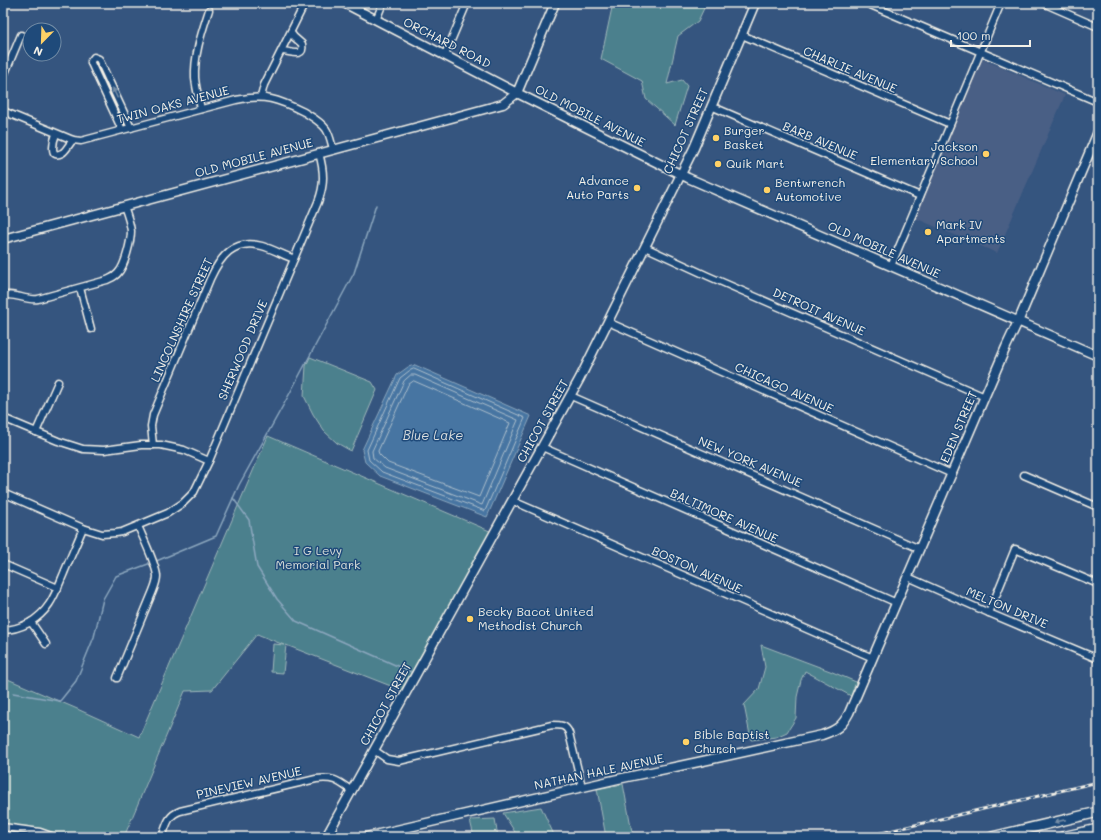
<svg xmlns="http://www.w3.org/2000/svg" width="1101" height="840" font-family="Mali,sans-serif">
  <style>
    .built { fill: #485f85 }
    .green { fill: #4b808d; stroke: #a0b8ba }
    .water { fill: #4675a2; stroke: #8ca7be }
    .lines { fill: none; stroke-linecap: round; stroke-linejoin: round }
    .shore { stroke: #aebfcc; stroke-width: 1 }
    .stream { stroke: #8ca7be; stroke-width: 1.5 }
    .street-casing { stroke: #f4f1e8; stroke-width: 9 }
    .secondary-casing { stroke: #f4f1e8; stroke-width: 11 }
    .primary-casing { stroke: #f4f1e8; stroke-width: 12 }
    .street { stroke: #1f4a7a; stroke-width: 6 }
    .secondary { stroke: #1f4a7a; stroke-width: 8 }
    .primary { stroke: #1f4a7a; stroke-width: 9 }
    .rail-casing { stroke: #f4f1e8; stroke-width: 3 }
    .rail { stroke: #1f4a7a; stroke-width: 1.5; stroke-dasharray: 4.5; stroke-linecap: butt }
    .oneway { fill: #748da6 }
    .poi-dot { fill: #ffd166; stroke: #1f4a7a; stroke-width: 1.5 }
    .labels { text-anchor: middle; stroke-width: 3; stroke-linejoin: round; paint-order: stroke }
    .street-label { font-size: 12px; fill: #f4f1e8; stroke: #1f4a7a }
    .poi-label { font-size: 12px; fill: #f4f1e8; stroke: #1f4a7a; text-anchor: start }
    .park-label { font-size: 12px; fill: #dbe0da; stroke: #1f4a7a }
    .water-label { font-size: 13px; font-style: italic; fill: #dadede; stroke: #1f4a7a }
  </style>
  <rect width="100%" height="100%" fill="#35557f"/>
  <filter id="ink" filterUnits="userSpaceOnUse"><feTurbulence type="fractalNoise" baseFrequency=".025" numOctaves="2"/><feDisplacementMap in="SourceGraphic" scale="8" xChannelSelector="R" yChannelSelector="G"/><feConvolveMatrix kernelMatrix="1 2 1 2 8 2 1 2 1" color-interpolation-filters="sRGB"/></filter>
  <g filter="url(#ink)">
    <path class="built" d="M982 59 1065 95 997 253 915 218Z"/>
    <g class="green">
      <path d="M613 3H705L706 4 698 21 678 36 667 84 682 80 687 86 675 125 646 99 642 81 601 59Z"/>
      <path d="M310 357 372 382 377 390 351 451 337 443 324 431 313 414 304 396 306 366Z"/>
      <path d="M268 436 492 532 401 690 286 645 283 673 271 672 273 644 284 645 257 634 212 690 185 691 124 837H3V677L75 708 139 737Z"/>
      <path d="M761 645 830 671 856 682 851 696 805 671 801 680 797 697 796 718 787 732 776 737 751 740 744 705 759 689 765 667Z"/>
      <path d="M623 784 633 837H606L597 789Z"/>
      <path d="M541 807 555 837H518L503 813Z"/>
      <path d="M495 819 498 837H474L470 820Z"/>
    </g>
    <path class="water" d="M415 365 531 416 487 517 380 476 365 462 362 450 397 375 408 367Z"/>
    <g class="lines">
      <g class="shore">
        <path d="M414 369 525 418 485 511 382 472 369 460 367 450 400 378 409 371Z"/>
        <path d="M411 375H415L518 420 482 505 385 468 373 458 372 451 404 381Z"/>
        <path d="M414 381 510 423 479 497 388 463 379 454 378 451 408 385Z"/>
      </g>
      <g class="stream">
        <path d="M233 498 249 520 257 567 277 599 296 621 411 672"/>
        <path d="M154 562 216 536 239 485 290 393 354 273 376 205"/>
        <path d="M13 693 60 701 76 681 94 637 103 599 116 576 151 563"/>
      </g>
      <g class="street-casing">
        <g id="street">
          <path d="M866 3 1098 102"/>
          <path d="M1043 3 1098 27"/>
          <path d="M376 20 383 3"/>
          <path d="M742 35 950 124"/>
          <path d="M282 51C290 51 305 59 302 44L294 37 291 33"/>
          <path d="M445 55 467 3"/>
          <path d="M3 78 21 35"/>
          <path d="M261 97 264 85 305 3"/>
          <path d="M711 106 920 196"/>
          <path d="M201 109C199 99 196 89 195 78 194 54 202 32 209 10"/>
          <path d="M3 111 73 140 81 141 236 100C264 94 278 99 304 112 312 117 320 121 326 129 330 135 331 142 333 149"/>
          <path d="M122 130 91 63V61L94 57 99 59 131 128"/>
          <path d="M56 134C54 139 48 160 62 153 66 151 69 144 73 140"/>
          <path d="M645 247 708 276 985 397"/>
          <path d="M891 266 1001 3"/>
          <path d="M80 288 91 329"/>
          <path d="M3 296C14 292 25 301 38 299L107 280C111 278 115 277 118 273 125 266 131 241 131 231 130 223 127 214 124 206"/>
          <path d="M608 322 952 474"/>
          <path d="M571 396 920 549"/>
          <path d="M3 418 58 441 83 449 104 450 141 445H161L184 450 209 461"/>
          <path d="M36 432 58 382"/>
          <path d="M153 445 151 426 153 415 210 279C220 257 234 238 262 246 273 249 283 255 294 259"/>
          <path d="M542 447 897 603"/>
          <path d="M1024 475 1098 507"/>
          <path d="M3 493 83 528 102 534 116 533 122 532 168 513 183 503 194 492 209 461 318 202C325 184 324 171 319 153"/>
          <path d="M513 501 873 658"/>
          <path d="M3 564 58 588"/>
          <path d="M908 577 989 613 1098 659"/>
          <path d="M989 613 1015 549 1098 584"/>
          <path d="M31 622 46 644"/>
          <path d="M3 630C13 630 21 627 29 623 50 611 55 594 64 573 70 558 77 543 83 528"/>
          <path d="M117 678 153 591C155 586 157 581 157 576 156 564 143 538 138 526"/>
          <path d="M374 750 387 759 399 761 552 725C561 725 566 725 569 733L582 787"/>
          <path d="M3 827 40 832 54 837"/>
          <path d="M162 837C167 825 167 816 180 811L316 779C335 777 338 781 352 791"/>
        </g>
      </g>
      <g class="secondary-casing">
        <g id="secondary">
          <path d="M344 3 517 93 688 178 1098 356"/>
          <path d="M3 239 503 104 517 93 555 3"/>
          <path d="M326 837 580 378 694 148 755 3"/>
          <path d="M366 837 618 779 703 761 822 735C837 730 842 726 849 713L1006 347 1021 315 1098 132"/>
        </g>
      </g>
      <g class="primary-casing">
        <g id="primary">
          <path d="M992 837 1098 812"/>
          <path d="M1062 837 1098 829"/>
        </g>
      </g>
      <use href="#street" class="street"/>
      <use href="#secondary" class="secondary"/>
      <use href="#primary" class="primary"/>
      <g class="rail-casing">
        <path id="rail" d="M864 837 1098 782"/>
      </g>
      <use href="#rail" class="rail"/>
    </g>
    <defs><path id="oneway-solid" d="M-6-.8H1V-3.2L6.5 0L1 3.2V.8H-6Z"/></defs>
    <g class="oneway">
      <use href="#oneway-solid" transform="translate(115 93) rotate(-115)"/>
      <use href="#oneway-solid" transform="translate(1060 821) rotate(167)"/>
    </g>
  </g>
  <g class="poi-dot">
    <circle cx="716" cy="138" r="4"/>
    <circle cx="986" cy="154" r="4"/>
    <circle cx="718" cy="164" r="4"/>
    <circle cx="637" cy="188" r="4"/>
    <circle cx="767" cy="190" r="4"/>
    <circle cx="928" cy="232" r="4"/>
    <circle cx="470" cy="619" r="4"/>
    <circle cx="686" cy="742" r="4"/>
  </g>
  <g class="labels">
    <g class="street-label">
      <text transform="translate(447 43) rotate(27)" y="4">ORCHARD ROAD</text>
      <text transform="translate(850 70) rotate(23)" y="4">CHARLIE AVENUE</text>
      <text transform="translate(173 105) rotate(-15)" y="4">TWIN OAKS AVENUE</text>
      <text transform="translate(590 116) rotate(27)" y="4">OLD MOBILE AVENUE</text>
      <text transform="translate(686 131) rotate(-66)" y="4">CHICOT STREET</text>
      <text transform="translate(820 141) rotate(23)" y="4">BARB AVENUE</text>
      <text transform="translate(254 158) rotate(-15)" y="4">OLD MOBILE AVENUE</text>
      <text transform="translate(884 250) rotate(24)" y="4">OLD MOBILE AVENUE</text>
      <text transform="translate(819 312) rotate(24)" y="4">DETROIT AVENUE</text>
      <text transform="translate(182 320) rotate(-66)" y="4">LINCOLNSHIRE STREET</text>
      <text transform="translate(243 350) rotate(-67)" y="4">SHERWOOD DRIVE</text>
      <text transform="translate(784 388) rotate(24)" y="4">CHICAGO AVENUE</text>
      <text transform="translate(543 421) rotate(-61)" y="4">CHICOT STREET</text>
      <text transform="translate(959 427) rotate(-67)" y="4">EDEN STREET</text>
      <text transform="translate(750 462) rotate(23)" y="4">NEW YORK AVENUE</text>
      <text transform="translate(724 516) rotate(24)" y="4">BALTIMORE AVENUE</text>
      <text transform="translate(697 570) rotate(24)" y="4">BOSTON AVENUE</text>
      <text transform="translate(1007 608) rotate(23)" y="4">MELTON DRIVE</text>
      <text transform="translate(386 704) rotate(-61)" y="4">CHICOT STREET</text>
      <text transform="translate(599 772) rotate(-12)" y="4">NATHAN HALE AVENUE</text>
      <text transform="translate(249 783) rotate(-13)" y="4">PINEVIEW AVENUE</text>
    </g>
    <g class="poi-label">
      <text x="724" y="135">Burger<tspan x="724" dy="14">Basket</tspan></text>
      <text x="978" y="151" text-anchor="end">Jackson<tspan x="978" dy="14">Elementary School</tspan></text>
      <text x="726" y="168">Quik Mart</text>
      <text x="629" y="185" text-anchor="end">Advance<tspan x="629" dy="14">Auto Parts</tspan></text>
      <text x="775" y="187">Bentwrench<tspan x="775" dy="14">Automotive</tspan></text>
      <text x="936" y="229">Mark IV<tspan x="936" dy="14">Apartments</tspan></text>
      <text x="478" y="616">Becky Bacot United<tspan x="478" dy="14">Methodist Church</tspan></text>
      <text x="694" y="739">Bible Baptist<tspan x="694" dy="14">Church</tspan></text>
    </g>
    <g class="park-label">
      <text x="318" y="555">I G Levy<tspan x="318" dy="14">Memorial Park</tspan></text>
    </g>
    <g class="water-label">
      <text x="433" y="440">Blue Lake</text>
    </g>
  </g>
  <rect width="1101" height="840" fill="none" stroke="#1f4a7a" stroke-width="16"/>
  <rect x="8" y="8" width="1085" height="824" fill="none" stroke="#f4f1e8" stroke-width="1.5" filter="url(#ink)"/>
  <g transform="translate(42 42) rotate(203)"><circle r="19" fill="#1f4a7a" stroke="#748da6"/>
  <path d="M0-3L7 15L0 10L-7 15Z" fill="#ffd166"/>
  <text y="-6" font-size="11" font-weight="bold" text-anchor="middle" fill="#f4f1e8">N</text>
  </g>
  <path d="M951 40v6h79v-6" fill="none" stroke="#f4f1e8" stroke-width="2"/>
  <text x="957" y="40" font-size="12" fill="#f4f1e8" stroke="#1f4a7a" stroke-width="3" paint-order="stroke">100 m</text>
</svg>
